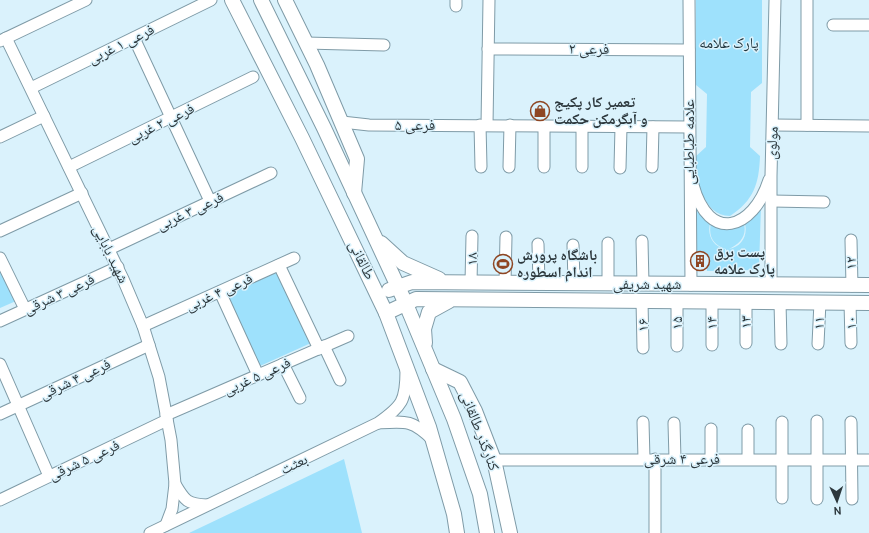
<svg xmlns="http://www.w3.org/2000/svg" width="869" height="533" font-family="Cabin,'Noto Naskh Arabic',sans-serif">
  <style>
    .green { fill: #9ee1fc }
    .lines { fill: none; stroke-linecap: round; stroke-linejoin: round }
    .minor-casing { stroke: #7f9ba7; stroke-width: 13 }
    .major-casing { stroke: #7f9ba7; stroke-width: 16 }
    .minor { stroke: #fff; stroke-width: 11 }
    .major { stroke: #fff; stroke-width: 14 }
    .labels { text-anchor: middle; stroke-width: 3; stroke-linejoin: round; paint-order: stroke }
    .park-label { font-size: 15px; fill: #1d323a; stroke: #daf2fc }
    .street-label { font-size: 15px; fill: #2d383d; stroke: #daf2fc }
    .poi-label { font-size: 15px; font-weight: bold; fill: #2d383d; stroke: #daf2fc; text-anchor: start }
  </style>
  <rect width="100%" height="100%" fill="#daf2fc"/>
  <g class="green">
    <path d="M696 0H762V83L751 92 750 147 760 156C759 184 754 200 730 216 702 216 696 177 695 157L706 147 707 94 696 85Z"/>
    <path d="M761 206 759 268 756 270 707 271 706 255H694L695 209 702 217 710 223C707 236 713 246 725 249V257L726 249C713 245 708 236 711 223L744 224C747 236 740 244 729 249 741 247 748 236 745 224L754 216Z"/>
    <path d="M0 267 16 301 0 308Z"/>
    <path d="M278 272 311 343 260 366 226 295Z"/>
    <path d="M344 459 362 533H189L208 524Z"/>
  </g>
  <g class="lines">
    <g class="minor-casing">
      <g id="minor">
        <path d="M689 0 691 285"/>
        <path d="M807 0V125"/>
        <path d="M456 6V0"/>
        <path d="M833 25H869"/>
        <path d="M6 38 123 279 143 326 159 377 171 440 175 484 172 509 166 525"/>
        <path d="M134 38 210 201"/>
        <path d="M0 41 86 0"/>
        <path d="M306 43 384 45"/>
        <path d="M488 49 689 50"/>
        <path d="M31 88 211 0"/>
        <path d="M342 122 369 125 689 127"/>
        <path d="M480 125 481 167"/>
        <path d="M487 125 489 0"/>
        <path d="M773 125 869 126"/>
        <path d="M544 126V167"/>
        <path d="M0 137 44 116"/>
        <path d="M69 167 253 77"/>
        <path d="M509 167 510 125"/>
        <path d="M582 167V127"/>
        <path d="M652 167 653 127"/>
        <path d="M620 168 621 127"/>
        <path d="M693 185C709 244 753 230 769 180"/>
        <path d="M772 201 824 202"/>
        <path d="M0 231 82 193"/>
        <path d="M851 240 852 286"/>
        <path d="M642 241 643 284"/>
        <path d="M608 243V284"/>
        <path d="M538 244 539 284"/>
        <path d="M573 245 574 284"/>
        <path d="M109 249 271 173"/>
        <path d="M0 258 25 309"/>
        <path d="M279 265 319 349"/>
        <path d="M471 283 472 236"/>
        <path d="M505 283 506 237"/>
        <path d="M771 285V176L775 0"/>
        <path d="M220 292 258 375"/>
        <path d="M642 301 643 348"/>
        <path d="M746 302V343"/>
        <path d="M780 302 781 344"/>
        <path d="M850 302 851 343"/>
        <path d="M0 321 118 267"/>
        <path d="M143 326 294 258"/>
        <path d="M818 344 820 302"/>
        <path d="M712 345V301"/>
        <path d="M324 346 340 380"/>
        <path d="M677 346V301"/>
        <path d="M0 364 49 476"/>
        <path d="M283 364 300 398"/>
        <path d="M0 414 149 345"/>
        <path d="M166 415 348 336"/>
        <path d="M643 422 644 459"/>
        <path d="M851 422 852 499"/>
        <path d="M379 423C406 421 413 420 433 440"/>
        <path d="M674 423 675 459"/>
        <path d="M711 429V459"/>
        <path d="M748 430V459"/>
        <path d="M655 459V533"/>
        <path d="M494 460H869"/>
        <path d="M175 484C185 501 187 504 207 505"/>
        <path d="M782 498V422"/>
        <path d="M817 499V421"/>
        <path d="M0 500 167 420"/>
        <path d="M150 533 378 423C402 406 406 401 406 371"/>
      </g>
    </g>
    <g class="major-casing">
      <g id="major">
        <path d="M232 0 302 138 386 313 429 427 454 514 457 533"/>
        <path d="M261 0 324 128 406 304 454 419 480 494 487 533"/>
        <path d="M285 0 317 65 357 159 354 193"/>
        <path d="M381 243 403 263 439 279"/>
        <path d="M389 290 412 282 869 285"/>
        <path d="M386 313 416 299 869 303"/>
        <path d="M425 343 424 329 429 312 449 301"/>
        <path d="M433 369 460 382 475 411 494 460 510 533"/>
      </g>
    </g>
    <use href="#minor" class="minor"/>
    <use href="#major" class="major"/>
  </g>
  <defs>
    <g id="shop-ring" transform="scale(1)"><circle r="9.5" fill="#daf2fc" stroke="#8e4623" stroke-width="1.5"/><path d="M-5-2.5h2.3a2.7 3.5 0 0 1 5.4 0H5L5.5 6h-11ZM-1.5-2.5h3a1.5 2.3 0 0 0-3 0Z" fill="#8e4623"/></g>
    <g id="building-ring" transform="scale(1)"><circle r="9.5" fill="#daf2fc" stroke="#8e4623" stroke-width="1.5"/><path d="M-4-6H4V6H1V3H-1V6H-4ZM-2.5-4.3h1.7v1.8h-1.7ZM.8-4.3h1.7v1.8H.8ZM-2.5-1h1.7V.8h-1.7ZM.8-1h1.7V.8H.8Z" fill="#8e4623"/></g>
    <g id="stadium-ring" transform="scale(1)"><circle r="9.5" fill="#daf2fc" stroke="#8e4623" stroke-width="1.5"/><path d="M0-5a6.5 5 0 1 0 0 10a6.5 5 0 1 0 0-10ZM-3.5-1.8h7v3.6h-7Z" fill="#8e4623"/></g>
  </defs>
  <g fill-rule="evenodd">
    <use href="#shop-ring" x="540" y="111"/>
    <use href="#building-ring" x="700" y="261"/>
    <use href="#stadium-ring" x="503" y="264"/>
  </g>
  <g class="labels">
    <g class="park-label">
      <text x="729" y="48">پارک علامه</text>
    </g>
    <g class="street-label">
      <text transform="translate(121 44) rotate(-26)" y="5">فرعی ۱ غربی</text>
      <text x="589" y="54">فرعی ۲</text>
      <text transform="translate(161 123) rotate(-26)" y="5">فرعی ۲ غربی</text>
      <text x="415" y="130">فرعی ۵</text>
      <text transform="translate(689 142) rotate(-90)" y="5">علامه طباطبایی</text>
      <text transform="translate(772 143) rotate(-87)" y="5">مولوی</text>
      <text transform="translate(190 211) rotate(-25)" y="5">فرعی ۳ غربی</text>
      <text transform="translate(111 254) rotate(64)" y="5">شهید بابایی</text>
      <text transform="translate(472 259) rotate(-89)" y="5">۱۸</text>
      <text transform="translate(362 260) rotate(64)" y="5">طالقانی</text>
      <text transform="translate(851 263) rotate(-91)" y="5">۱۲</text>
      <text x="647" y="289">شهید شریفی</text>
      <text transform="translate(219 292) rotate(-24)" y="5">فرعی ۴ غربی</text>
      <text transform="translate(59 294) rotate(-25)" y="5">فرعی ۳ شرقی</text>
      <text transform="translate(746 322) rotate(-90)" y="5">۱۳</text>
      <text transform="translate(677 323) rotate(-90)" y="5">۱۵</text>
      <text transform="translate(712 323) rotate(-90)" y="5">۱۴</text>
      <text transform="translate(819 323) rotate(-87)" y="5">۱۱</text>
      <text transform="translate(851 323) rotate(-92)" y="5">۱۰</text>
      <text transform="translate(643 325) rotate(-91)" y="5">۱۶</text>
      <text transform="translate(257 376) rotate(-24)" y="5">فرعی ۵ غربی</text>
      <text transform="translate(75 379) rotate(-25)" y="5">فرعی ۴ شرقی</text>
      <text transform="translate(480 431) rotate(69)" y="5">کنارگذر طالقانی</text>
      <text x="682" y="464">فرعی ۴ شرقی</text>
      <text transform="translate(84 460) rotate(-25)" y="5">فرعی ۵ شرقی</text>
      <text transform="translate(294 464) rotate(-26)" y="5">بعثت</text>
    </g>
    <g class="poi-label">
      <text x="554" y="107">تعمیر کار پکیج<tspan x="554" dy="17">و آبگرمکن حکمت</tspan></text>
      <text x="714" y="257">پست برق<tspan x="714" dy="17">پارک علامه</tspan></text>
      <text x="517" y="260">باشگاه پرورش<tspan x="517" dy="17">اندام اسطوره</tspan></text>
    </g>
  </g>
  <g transform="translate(837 501) rotate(177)" stroke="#daf2fc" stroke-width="3" paint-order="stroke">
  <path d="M0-3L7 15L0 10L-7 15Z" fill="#2d383d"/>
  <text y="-6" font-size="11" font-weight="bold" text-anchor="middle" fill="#2d383d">N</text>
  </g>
</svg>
